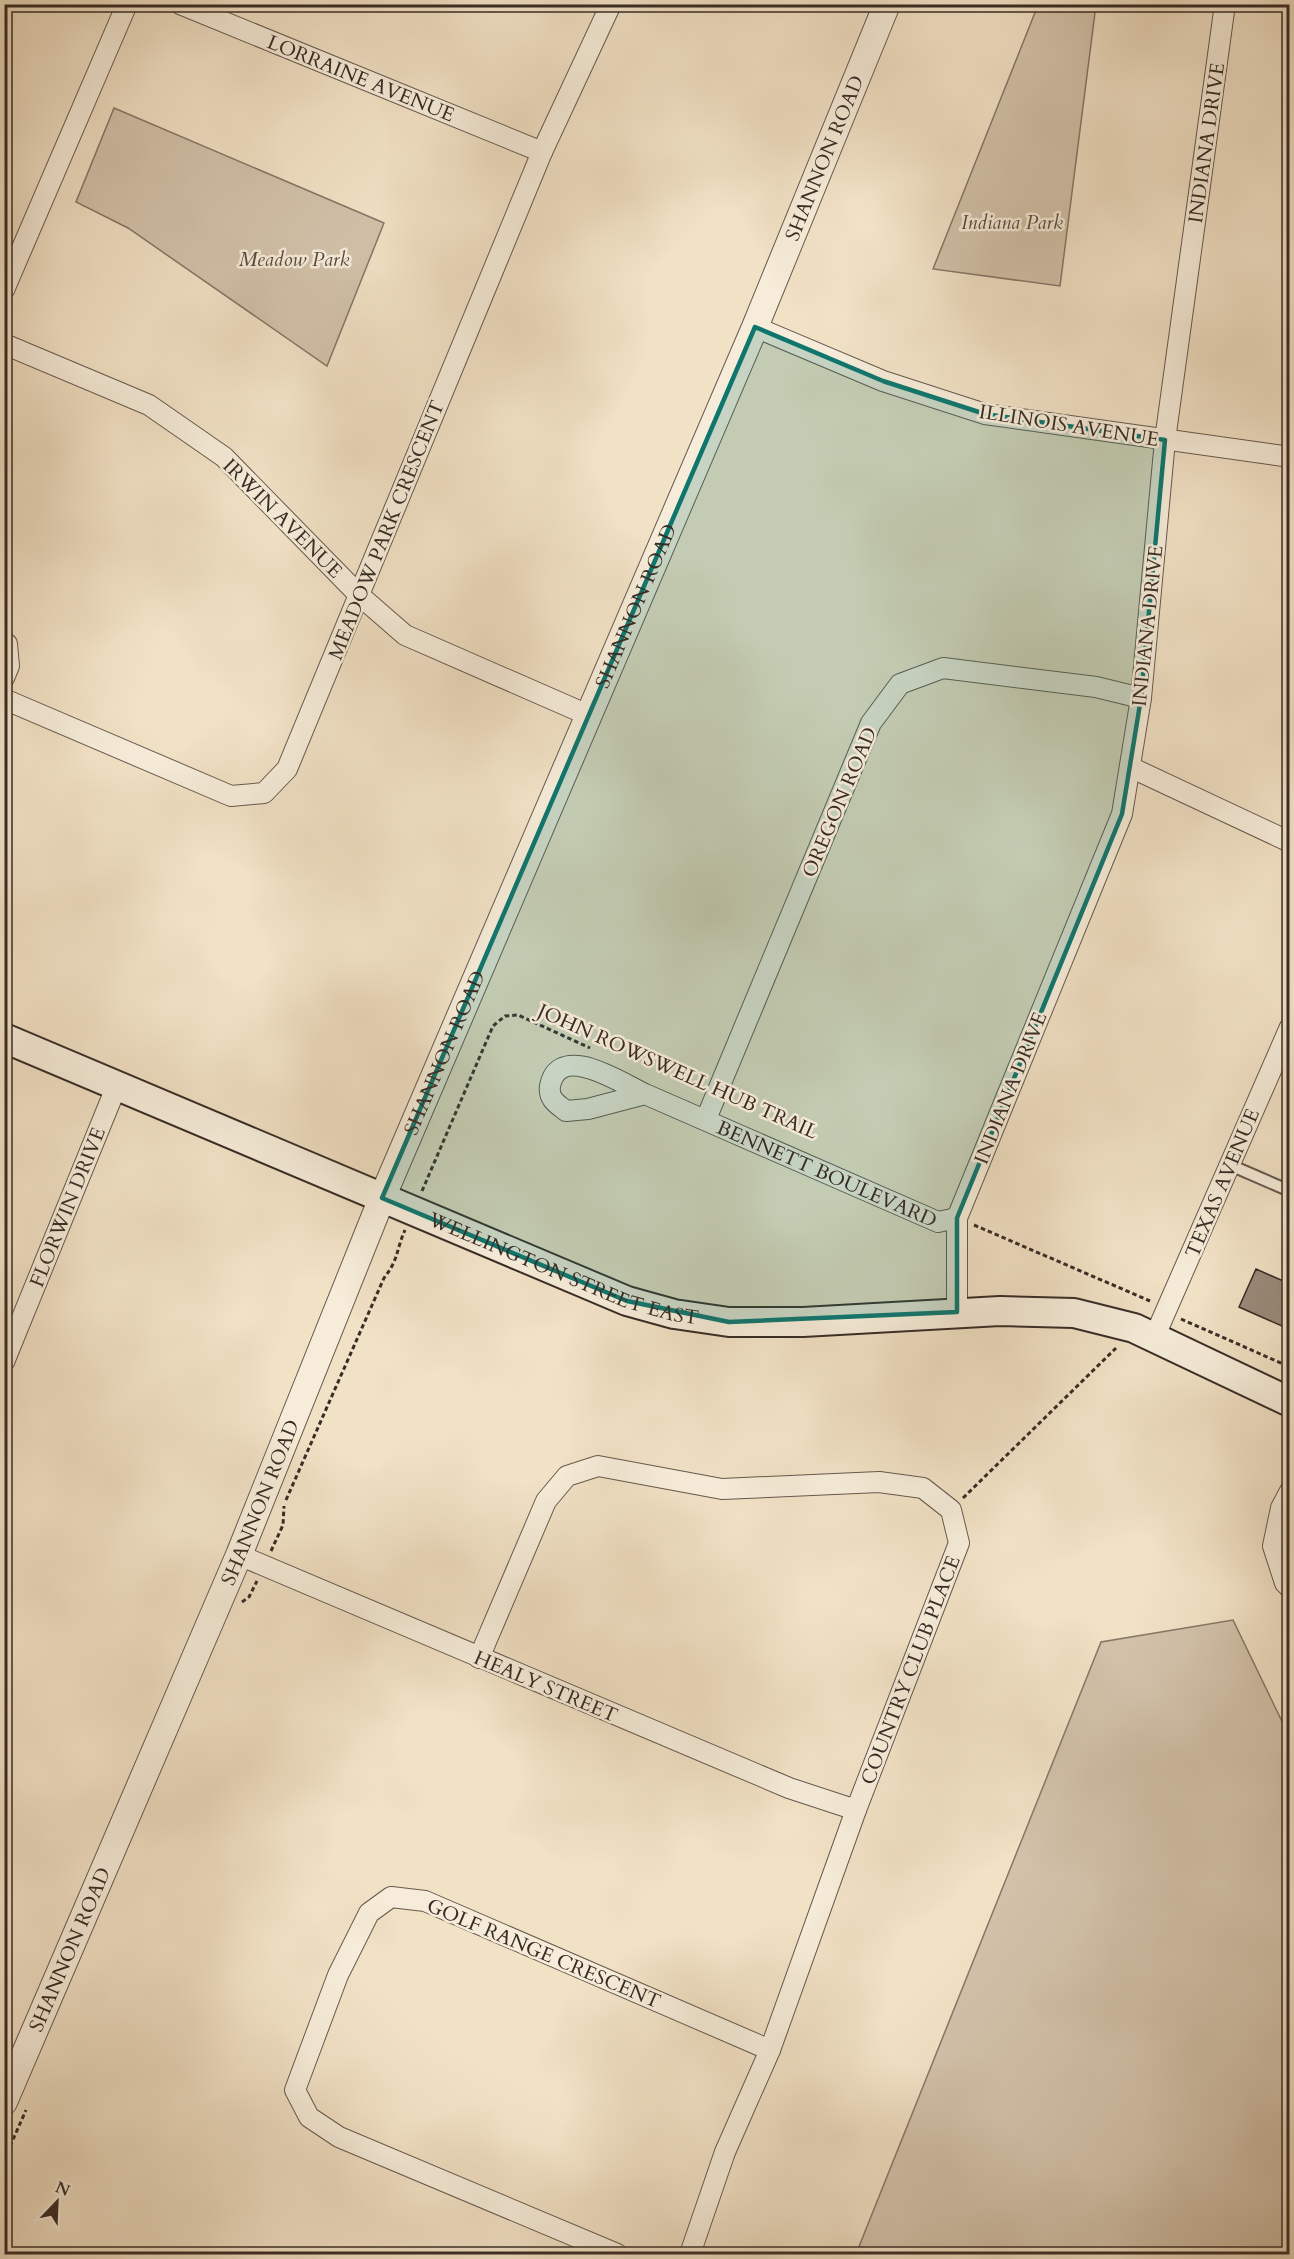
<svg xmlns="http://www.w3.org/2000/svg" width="1294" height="2259" font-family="Cardo,serif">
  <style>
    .green { fill: #d2c2aa; stroke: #857768; stroke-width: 1.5 }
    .building { fill: #988a79; stroke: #382c26; stroke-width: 1.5 }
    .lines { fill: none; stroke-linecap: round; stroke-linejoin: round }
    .service-casing { stroke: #66594e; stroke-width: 14 }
    .minor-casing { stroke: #66594e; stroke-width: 22 }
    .tertiary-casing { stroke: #66594e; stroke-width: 28 }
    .secondary-casing { stroke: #382c26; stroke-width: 32 }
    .path { stroke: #382c26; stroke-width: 3; stroke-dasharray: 4.5 3; stroke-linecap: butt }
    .service { stroke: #f6ecd9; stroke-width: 10 }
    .minor { stroke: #f6ecd9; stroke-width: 20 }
    .tertiary { stroke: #f6ecd9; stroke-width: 26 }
    .secondary { stroke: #f6ecd9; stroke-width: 28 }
    .marked { fill: #0f766e; fill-opacity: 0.2; stroke: #0f766e; stroke-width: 4.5; stroke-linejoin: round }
    .labels { text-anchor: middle; stroke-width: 5; stroke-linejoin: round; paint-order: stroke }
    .street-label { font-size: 20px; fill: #382c26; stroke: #f6ecd9 }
    .park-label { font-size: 20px; font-style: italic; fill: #574a40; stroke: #f6ecd9 }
  </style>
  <rect width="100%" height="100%" fill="#f1e1c5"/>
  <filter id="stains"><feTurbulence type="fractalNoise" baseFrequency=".00333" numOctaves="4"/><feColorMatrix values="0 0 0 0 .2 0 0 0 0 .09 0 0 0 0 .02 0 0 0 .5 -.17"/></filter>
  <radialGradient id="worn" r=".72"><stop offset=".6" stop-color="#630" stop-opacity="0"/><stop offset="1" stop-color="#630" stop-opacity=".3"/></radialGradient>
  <g class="green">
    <path d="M1038 5H1096L1060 286 933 269Z"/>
    <path d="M114 108 384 223 327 366 128 228 76 202Z"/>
    <path d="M1233 1620 1289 1736V2254H856L1101 1642Z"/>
  </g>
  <path class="building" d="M1256 1269 1290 1284V1309L1282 1326 1239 1307Z"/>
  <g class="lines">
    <g class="service-casing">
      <path id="service" d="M1230 1165 1290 1191"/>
    </g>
    <g class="minor-casing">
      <g id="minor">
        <path d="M180 4 542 152"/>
        <path d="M4 290 127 4"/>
        <path d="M755 327 883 381 985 414 1290 457"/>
        <path d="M4 344 149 405 224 457 359 595 405 635 588 715"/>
        <path d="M4 642 7 644 9 666 4 678"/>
        <path d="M4 699 231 796 264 793 287 769 542 152 611 4"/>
        <path d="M1130 767 1290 842"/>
        <path id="s1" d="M645 1094C621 1083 559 1041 550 1086 548 1099 557 1104 566 1111L588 1109 645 1094 938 1222 957 1218"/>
        <path d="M706 1119 871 723 900 684 943 668 1096 687 1141 698"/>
        <path d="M957 1312V1218L1122 814 1141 698 1165 440 1225 4"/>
        <path d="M1154 1338 1290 1027"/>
        <path d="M4 1362 117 1085"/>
        <path d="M1290 1491 1281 1508 1273 1546 1285 1583 1290 1588"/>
        <path d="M239 1555 789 1788 856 1810"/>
        <path d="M479 1658 546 1501 567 1476 598 1466 722 1489 879 1482 923 1488 951 1510 959 1543 856 1810 770 2050 725 2152 690 2254"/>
        <path d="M617 2254 339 2137 309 2117 295 2090 338 1975 369 1913 391 1897 425 1901 770 2050"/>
      </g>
    </g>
    <g class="tertiary-casing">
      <g id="tertiary">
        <path id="s2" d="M4 2102 239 1555 382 1198 755 327 887 4"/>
      </g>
    </g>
    <g class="secondary-casing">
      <g id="secondary">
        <path id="s3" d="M4 1038 627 1301 674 1314 729 1322H803L1000 1311 1074 1313 1134 1328 1290 1402"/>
      </g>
    </g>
    <g class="path">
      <path d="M422 1191 493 1026 505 1016 518 1015 590 1048"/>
      <path d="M974 1225 1150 1301"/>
      <path d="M1181 1319 1290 1367"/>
      <path d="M963 1498 1116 1348"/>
      <path d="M286 1500 384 1278C399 1259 396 1250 405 1230"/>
      <path d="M271 1551 283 1525 284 1506"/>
      <path d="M242 1602 249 1597 257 1581"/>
      <path d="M4 2160 26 2110"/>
    </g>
    <use href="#service" class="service"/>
    <use href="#minor" class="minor"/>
    <use href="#tertiary" class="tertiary"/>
    <use href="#secondary" class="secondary"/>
  </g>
  <path class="marked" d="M755 327 883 381 985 414 1165 440 1141 698 1122 814 957 1218V1312L729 1322 627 1301 382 1198Z"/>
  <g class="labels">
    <g class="street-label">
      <text transform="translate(361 78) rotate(22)" y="7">LORRAINE AVENUE</text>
      <text transform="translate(1206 143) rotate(-82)" y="7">INDIANA DRIVE</text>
      <text dy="7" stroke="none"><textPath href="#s2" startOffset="2110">SHANNON ROAD</textPath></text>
      <text transform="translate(1069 425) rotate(9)" y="7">ILLINOIS AVENUE</text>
      <text transform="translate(283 518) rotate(45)" y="7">IRWIN AVENUE</text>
      <text transform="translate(386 530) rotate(-68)" y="7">MEADOW PARK CRESCENT</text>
      <text dy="7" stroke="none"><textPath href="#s2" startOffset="1624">SHANNON ROAD</textPath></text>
      <text transform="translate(1147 626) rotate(-84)" y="7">INDIANA DRIVE</text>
      <text transform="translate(839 802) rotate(-67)" y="7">OREGON ROAD</text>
      <text dy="7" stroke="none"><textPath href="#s2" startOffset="1138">SHANNON ROAD</textPath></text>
      <text transform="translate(678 1071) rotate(24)" y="7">JOHN ROWSWELL HUB TRAIL</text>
      <text transform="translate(1010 1088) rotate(-68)" y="7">INDIANA DRIVE</text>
      <text dy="7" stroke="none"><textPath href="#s1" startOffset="423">BENNETT BOULEVARD</textPath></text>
      <text transform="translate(1222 1183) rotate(-67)" y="7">TEXAS AVENUE</text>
      <text transform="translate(67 1207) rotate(-68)" y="7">FLORWIN DRIVE</text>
      <text dy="7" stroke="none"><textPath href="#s3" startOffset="606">WELLINGTON STREET EAST</textPath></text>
      <text dy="7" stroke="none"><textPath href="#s2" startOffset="652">SHANNON ROAD</textPath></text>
      <text transform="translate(910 1670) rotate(-69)" y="7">COUNTRY CLUB PLACE</text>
      <text transform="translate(546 1686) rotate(23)" y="7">HEALY STREET</text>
      <text dy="7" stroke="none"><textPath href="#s2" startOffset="166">SHANNON ROAD</textPath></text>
      <text transform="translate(544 1953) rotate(23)" y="7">GOLF RANGE CRESCENT</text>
    </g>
    <g class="park-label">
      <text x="1012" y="229">Indiana Park</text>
      <text x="294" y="266">Meadow Park</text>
    </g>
  </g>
  <rect width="1294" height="2259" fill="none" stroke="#f1e1c5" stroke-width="24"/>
  <rect x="6" y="6" width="1282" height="2247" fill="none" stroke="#382c26" stroke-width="3"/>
  <rect x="12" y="12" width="1270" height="2235" fill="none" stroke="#382c26" stroke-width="1.5"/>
  <g transform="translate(57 2202) rotate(23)" stroke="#f6ecd9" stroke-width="4.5" paint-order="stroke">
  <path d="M0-4.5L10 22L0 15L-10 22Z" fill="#382c26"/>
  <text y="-9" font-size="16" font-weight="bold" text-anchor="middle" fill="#382c26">N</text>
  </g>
  <rect width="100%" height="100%" filter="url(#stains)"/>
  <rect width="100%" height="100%" fill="url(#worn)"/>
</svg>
